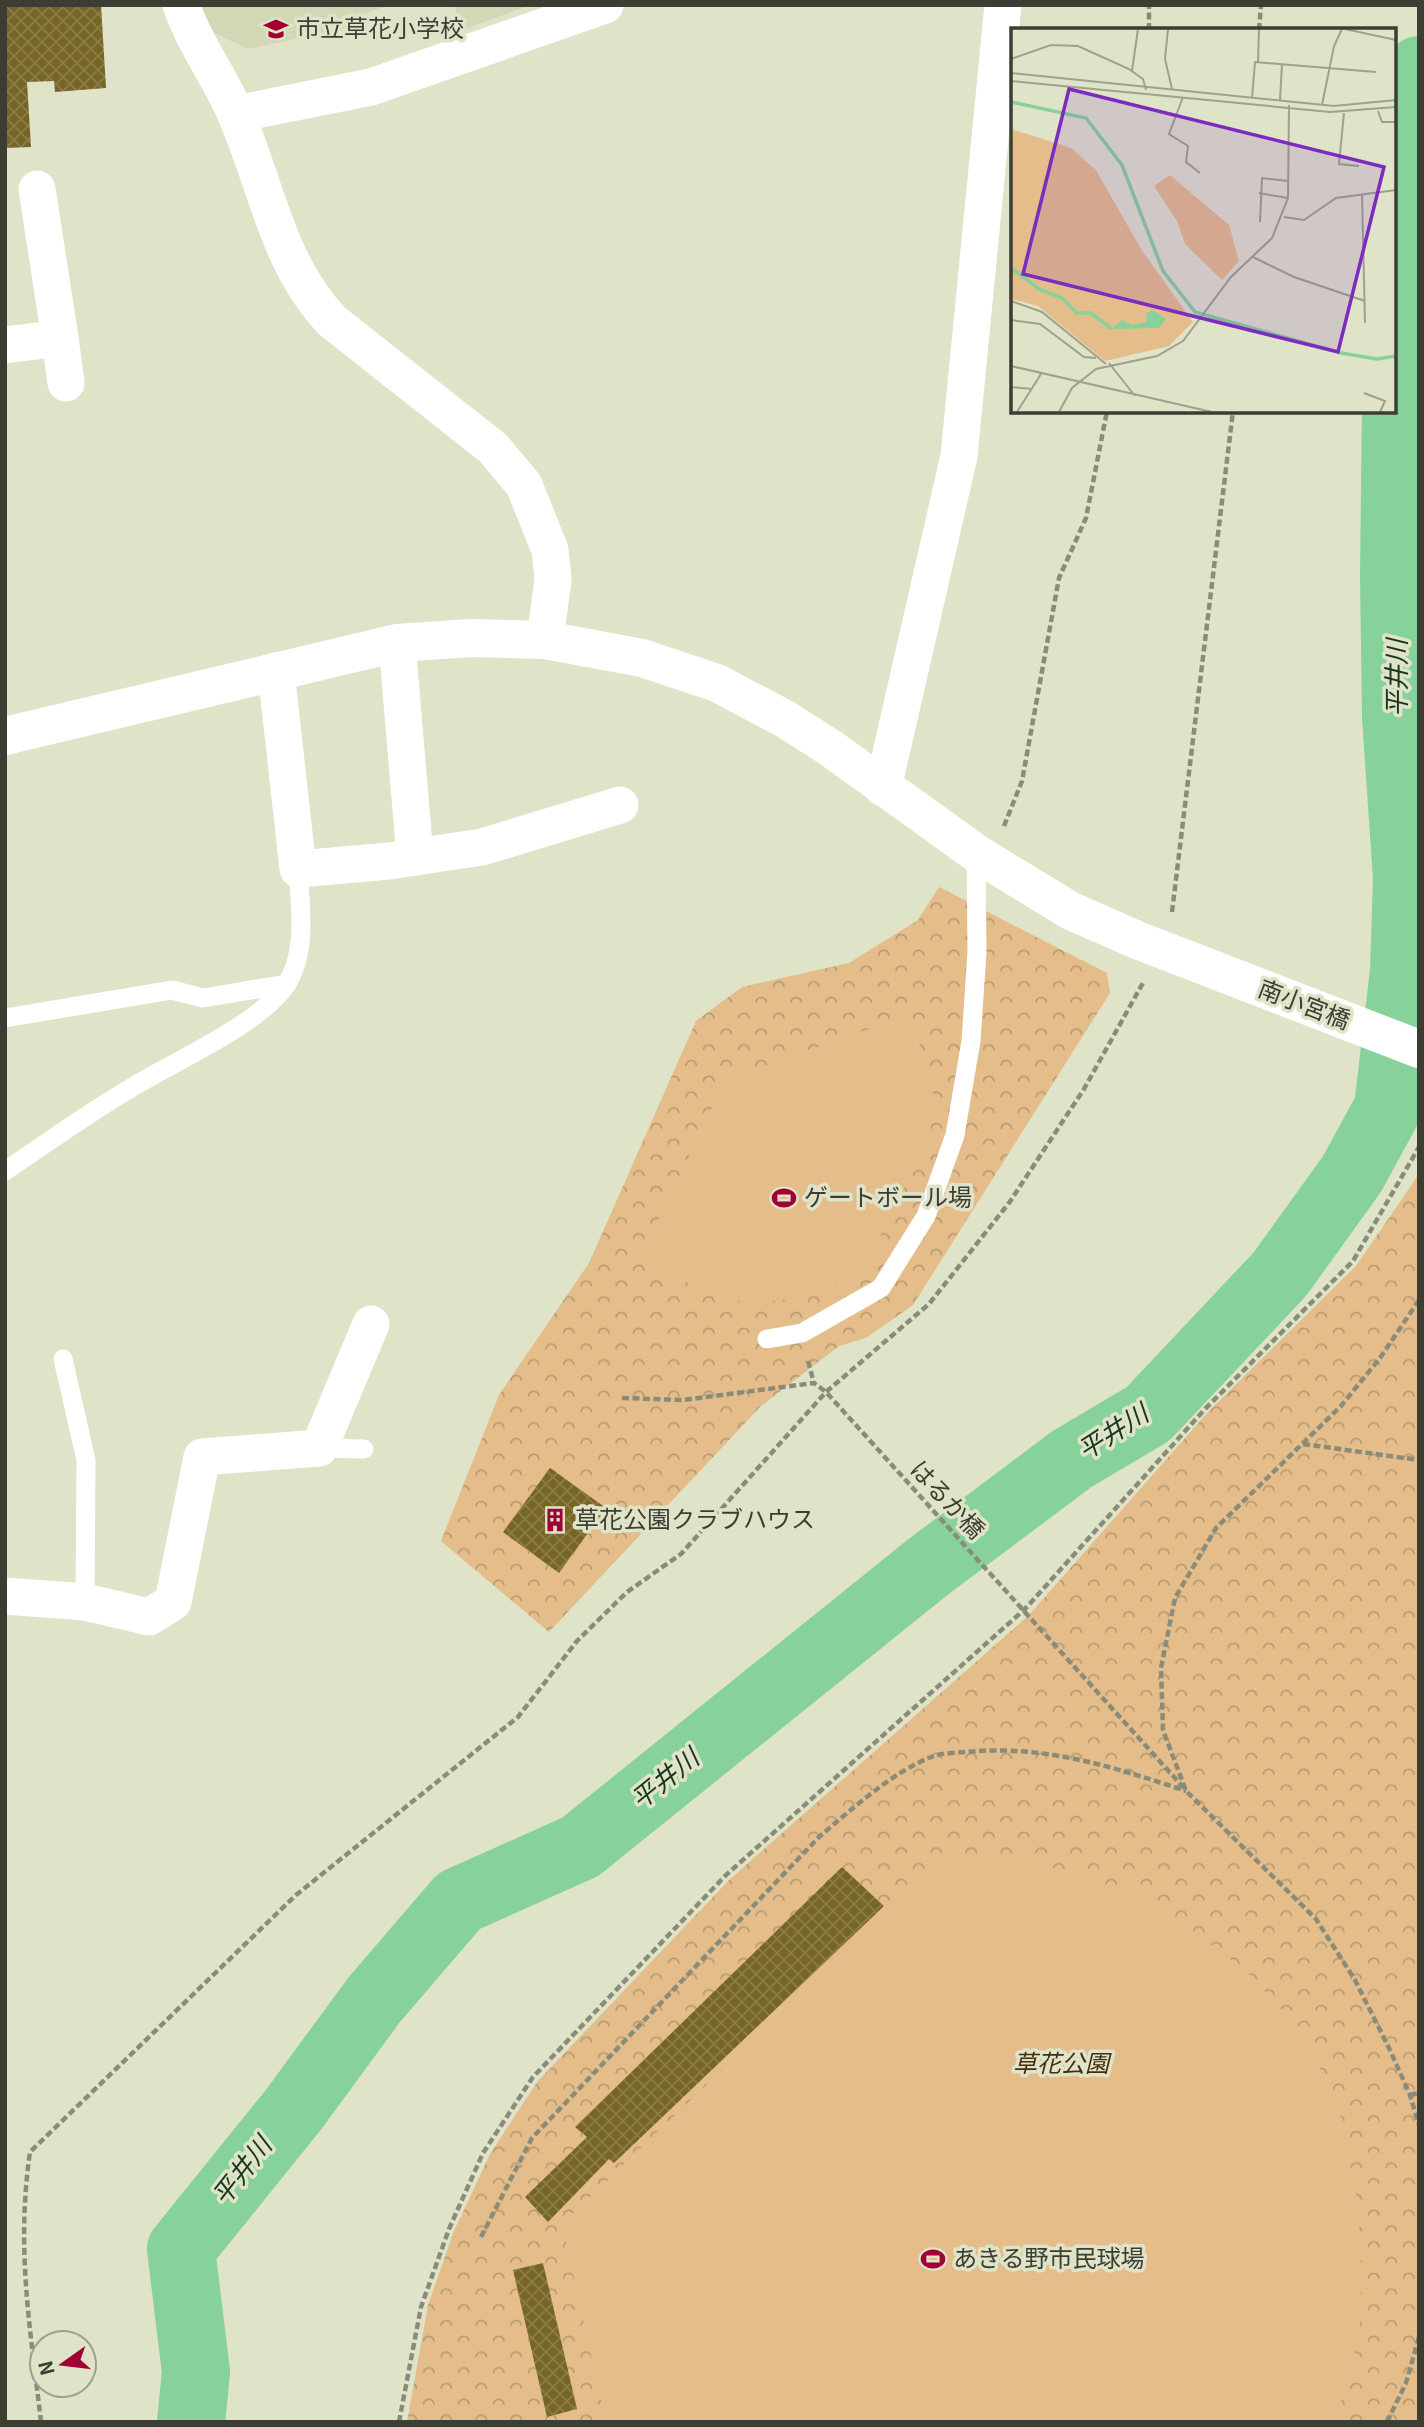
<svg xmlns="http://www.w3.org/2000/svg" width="1424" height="2427" font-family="Georgia,'Noto Sans JP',serif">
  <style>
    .built { fill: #d3d7b5 }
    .forest { fill: url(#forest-crowns) }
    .pitch { fill: #e4bd8a }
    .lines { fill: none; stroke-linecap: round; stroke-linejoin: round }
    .river { stroke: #87d29b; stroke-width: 68 }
    .building { fill: url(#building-cross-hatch) }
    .path { stroke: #8a8c7a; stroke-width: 4.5; stroke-dasharray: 7 3.5; stroke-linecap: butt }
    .lane { stroke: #fff; stroke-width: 19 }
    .street { stroke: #fff; stroke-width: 37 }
    .secondary { stroke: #fff; stroke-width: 38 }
    .labels { text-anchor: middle; stroke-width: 7; stroke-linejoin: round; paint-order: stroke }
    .poi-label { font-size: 24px; fill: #3c3d33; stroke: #dfe3c8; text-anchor: start }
    .street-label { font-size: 24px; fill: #3c3d33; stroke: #dfe3c8 }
    .park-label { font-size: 24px; font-style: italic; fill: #442e0f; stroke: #dfe3c8 }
    .water-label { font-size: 26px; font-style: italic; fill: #163620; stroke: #dfe3c8 }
    .inset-river { fill: none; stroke: #87d29b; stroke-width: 3.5 }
    .inset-road { fill: none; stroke: #9ea18c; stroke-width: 2 }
    .view { fill: #7b2cbf; fill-opacity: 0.15; stroke: #7b2cbf; stroke-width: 3.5 }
    .inset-edge { fill: none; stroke: #3c3d33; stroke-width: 3.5 }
  </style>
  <defs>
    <pattern id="forest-crowns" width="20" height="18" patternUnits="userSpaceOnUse" patternTransform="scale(1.75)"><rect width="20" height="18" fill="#e4bd8a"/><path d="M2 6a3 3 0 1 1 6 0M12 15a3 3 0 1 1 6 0" fill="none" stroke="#ba9b71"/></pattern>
    <pattern id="building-cross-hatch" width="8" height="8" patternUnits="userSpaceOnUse" patternTransform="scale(1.75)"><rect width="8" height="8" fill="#776523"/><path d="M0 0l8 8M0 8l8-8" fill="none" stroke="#8a7d4b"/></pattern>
  </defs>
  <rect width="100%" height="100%" fill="#dfe3c8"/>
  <g class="built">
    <path d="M202 5H390L357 16 355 26 248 49 210 31Z"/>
    <path d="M454 5H531L462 30Z"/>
  </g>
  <g class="forest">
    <path d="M939 887 1107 973 1110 993 913 1305 866 1338 839 1346 761 1406 549 1632 441 1541 499 1395 589 1263 696 1021 742 987 849 963 918 920Z"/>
    <path d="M1419 1174V2422H407L428 2305 454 2231 490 2154 537 2082 729 1880 1029 1615 1208 1412 1356 1266Z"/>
  </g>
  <g class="pitch">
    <path d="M911 1014 936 1105 929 1136 861 1276C831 1290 773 1307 740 1301 711 1296 667 1272 639 1261L725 1080Z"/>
    <path d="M998 1856 1073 1872 1160 1905 1247 1972 1284 2012 1311 2052 1338 2103 1358 2206 1362 2274 1360 2325 1348 2385 1332 2422H606L562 2224 935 1865Z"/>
  </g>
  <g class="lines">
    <path class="river" d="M191 2422 196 2372 181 2249 294 2109 374 2000 459 1901 580 1847 928 1567 1072 1459 1148 1414 1280 1274 1352 1174 1388 1108 1404 971 1407 878 1396 717 1394 577 1397 313 1410 204 1419 70"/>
  </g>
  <g class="building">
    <path d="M5 5H101L106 88 55 92 54 81 27 82 31 147 5 148Z"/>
    <path d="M550 1468 606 1508 559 1573 503 1532Z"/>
    <path d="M842 1867 884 1906 614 2163 609 2159 548 2222 525 2197 587 2137 575 2127Z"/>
    <path d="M543 2263 577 2409 547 2417 513 2270Z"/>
  </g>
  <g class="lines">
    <g class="path">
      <path d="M1149 30V5"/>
      <path d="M1259 30 1261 5"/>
      <path d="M1004 826 1022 781 1059 578 1086 518 1107 411"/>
      <path d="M1172 912 1233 411"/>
      <path d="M1419 1300 1380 1358 1341 1406 1216 1528 1175 1598 1161 1668 1163 1730 1186 1791 1316 1919 1355 1980 1389 2048 1410 2095 1419 2125"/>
      <path d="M808 1361 814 1383"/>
      <path d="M622 1398 683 1400 814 1383 826 1392 1184 1788"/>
      <path d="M1303 1444 1419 1460"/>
      <path d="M1410 2095 1419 2093"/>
      <path d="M481 2237 532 2138 820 1836C851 1810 896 1769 934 1756 943 1753 956 1753 966 1752 1042 1744 1114 1767 1186 1791"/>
      <path d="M41 2422C30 2326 16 2249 30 2152L296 1895 518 1717 577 1641 627 1592 681 1554 826 1392 929 1304 1009 1203 1084 1089 1144 981"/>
      <path d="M399 2422 421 2307 449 2229 483 2153 533 2077 726 1875 1025 1609 1205 1409 1353 1261 1419 1147"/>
      <path d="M1387 2422 1406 2383 1419 2337"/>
    </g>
    <g class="lane">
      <path d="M5 1018 172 990 203 998 287 984"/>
      <path d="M5 1171C47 1143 88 1113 131 1088 173 1062 260 1024 286 985 308 952 300 905 298 869"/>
      <path d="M767 1339 802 1333 881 1288 926 1216 955 1135 971 1041 977 952 976 853"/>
      <path d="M63 1359 86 1460 85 1602"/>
      <path d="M319 1448 364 1449"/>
    </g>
    <g class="street">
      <path d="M181 5C195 45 220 77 236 115 267 186 277 263 332 321L493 448 524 485 550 550 553 579 545 640"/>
      <path d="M236 114 371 87 605 5"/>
      <path d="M60 338 66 383"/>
      <path d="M5 345 60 338 37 189"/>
      <path d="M397 643 415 857"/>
      <path d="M276 671 298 869 389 861 482 847 620 805"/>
      <path d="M883 788 959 456 1003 5"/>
      <path d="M5 1596 85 1602 149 1617 173 1602 202 1457 319 1448 371 1324"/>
    </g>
    <path class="secondary" d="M5 736 397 643 471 638 545 640 642 658 717 683 785 719 829 747 976 853 1071 911 1137 940 1419 1049"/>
  </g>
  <defs>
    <g id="school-bare" transform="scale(1.89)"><path d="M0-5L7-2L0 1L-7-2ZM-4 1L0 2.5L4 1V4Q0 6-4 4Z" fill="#a10033" stroke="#dfe3c8" stroke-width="2.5" paint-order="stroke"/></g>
    <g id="stadium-bare" transform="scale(1.89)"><path d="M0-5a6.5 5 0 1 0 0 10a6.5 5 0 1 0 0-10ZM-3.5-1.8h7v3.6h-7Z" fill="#a10033" stroke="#dfe3c8" stroke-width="2.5" paint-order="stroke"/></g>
    <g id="building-bare" transform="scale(1.89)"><path d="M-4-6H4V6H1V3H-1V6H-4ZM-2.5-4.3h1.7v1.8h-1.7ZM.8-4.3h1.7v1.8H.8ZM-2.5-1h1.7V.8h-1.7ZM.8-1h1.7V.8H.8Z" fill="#a10033" stroke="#dfe3c8" stroke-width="2.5" paint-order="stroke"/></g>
  </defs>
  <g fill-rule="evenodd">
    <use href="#school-bare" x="276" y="29"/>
    <use href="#stadium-bare" x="784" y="1198"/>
    <use href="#building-bare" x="555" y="1520"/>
    <use href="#stadium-bare" x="933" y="2259"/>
  </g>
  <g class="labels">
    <g class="poi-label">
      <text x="296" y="37">市立草花小学校</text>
      <text x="804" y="1206">ゲートボール場</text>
      <text x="575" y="1528">草花公園クラブハウス</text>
      <text x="953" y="2267">あきる野市民球場</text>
    </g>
    <g class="street-label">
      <text transform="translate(1304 1005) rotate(21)" y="8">南小宮橋</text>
      <text transform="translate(947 1500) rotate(47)" y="8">はるか橋</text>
    </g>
    <g class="park-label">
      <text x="1061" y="2072">草花公園</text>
    </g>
    <g class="water-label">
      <text transform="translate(1397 678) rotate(-90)" y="9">平井川</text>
      <text transform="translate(1113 1432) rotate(-33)" y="9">平井川</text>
      <text transform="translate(665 1779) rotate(-39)" y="9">平井川</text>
      <text transform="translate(242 2171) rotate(-52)" y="9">平井川</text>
    </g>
  </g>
  <g transform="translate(1011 28)">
    <rect width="385" height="385" fill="#dfe3c8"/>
    <path d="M0 101 60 120 85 142 130 221 182 294 158 318 94 333 27 278 0 271ZM159 147 218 197 228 233 211 252 174 216 166 193 143 158Z" fill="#e4bd8a"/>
    <path d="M38 140H66L100 200 88 228 56 245 19 237 0 213V196ZM189 181 209 199 212 225H199L180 210V193Z" fill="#e4bd8a"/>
    <path d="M141 282 155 291 148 300 101 301 111 292 121 297 136 294 135 286Z" fill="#87d29b"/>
    <path class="inset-river" d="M0 74 75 90 111 137 152 243 184 284 330 325 366 331 385 328M0 240 28 261 51 270 66 285H80L101 301"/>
    <path class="inset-road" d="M157 1 154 31 161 61M334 1 385 12M0 31 40 17 67 18 118 41 132 51 135 62M247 34 248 1M121 43 127 1M0 45 323 78 385 72M0 53 319 84 385 79M172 69 158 106 177 118 175 134 189 145M241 70 244 34 365 44M269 72 271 36M311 77 323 18 331 1M367 83 371 94H385M333 85 328 136 348 138M248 165 277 170M351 166 354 295M273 189 293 192 325 170 385 162M249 194 251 150 277 153M242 229 283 249 354 273M0 273 31 284 95 336M0 292 29 296 73 329 85 330M98 335 124 368M0 338 201 384M0 359 21 361M353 365 374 373 369 384M6 384 30 346M48 384 61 360 85 341 146 328 172 313 220 249 261 210 277 170 278 77"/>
    <path class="view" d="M58 61 373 139 327 324 12 246Z"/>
    <rect width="385" height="385" class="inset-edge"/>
  </g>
  <rect width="1424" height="2427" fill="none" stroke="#3c3d33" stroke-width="14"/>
  <g transform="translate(63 2364) rotate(256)"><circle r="33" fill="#dfe3c8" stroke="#9ea18c" stroke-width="2"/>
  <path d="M0-5L12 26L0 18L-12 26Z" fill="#a10033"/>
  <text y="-10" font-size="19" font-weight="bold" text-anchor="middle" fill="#3c3d33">N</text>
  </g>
</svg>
